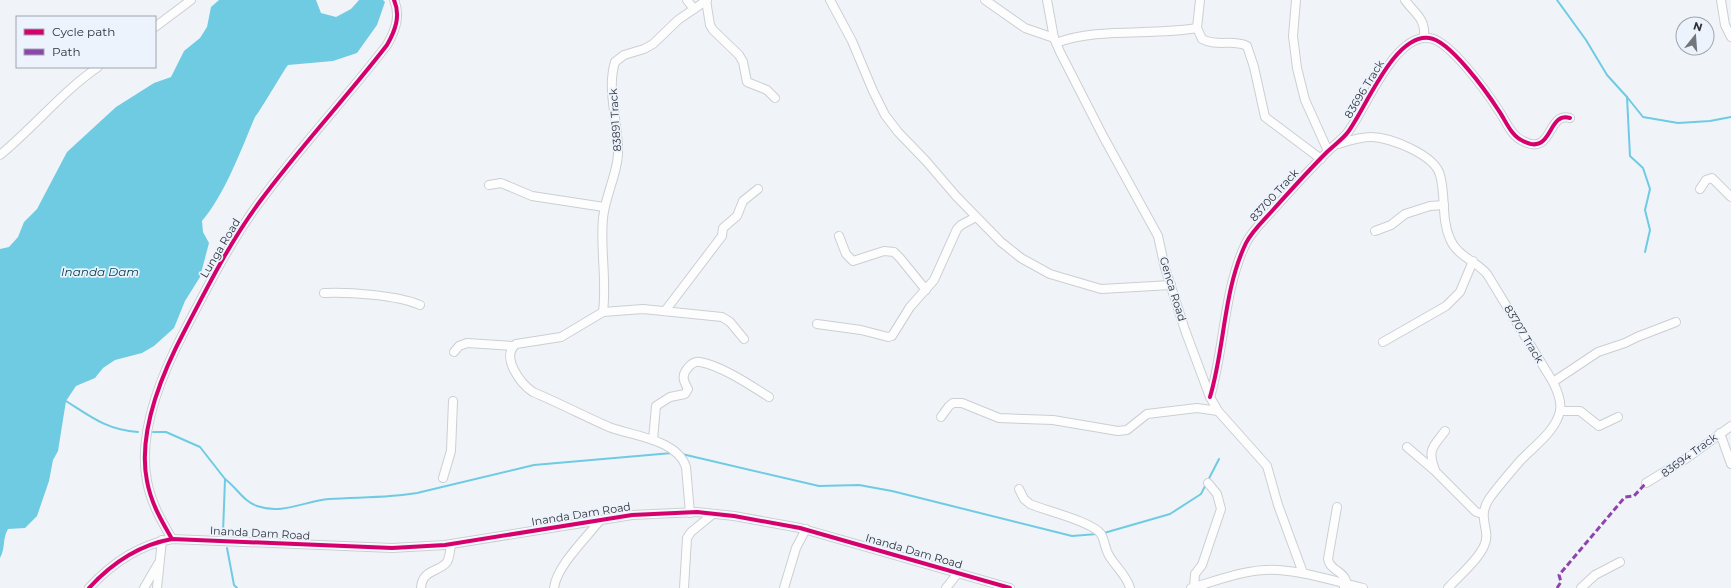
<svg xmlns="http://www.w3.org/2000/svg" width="1731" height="588" font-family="Montserrat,sans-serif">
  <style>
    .water { fill: #6fcbe2 }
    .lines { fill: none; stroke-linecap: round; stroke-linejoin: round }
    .stream { stroke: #6fcbe2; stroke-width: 2 }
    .minor-casing { stroke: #cbcfd2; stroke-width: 10 }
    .minor { stroke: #fdfdfe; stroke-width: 8 }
    .quiet { stroke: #8e44ad; stroke-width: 3; stroke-dasharray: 6 3; stroke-linecap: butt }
    .cycleway-casing { stroke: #ecf3fd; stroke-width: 6 }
    .cycleway { stroke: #d6006c; stroke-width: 4 }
    .labels { text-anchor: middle; stroke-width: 3.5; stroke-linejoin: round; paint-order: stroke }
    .street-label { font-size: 11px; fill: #2f3236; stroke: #ecf3fd }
    .water-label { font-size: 12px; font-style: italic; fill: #013c49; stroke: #ecf3fd }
  </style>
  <rect width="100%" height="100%" fill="#f0f4f9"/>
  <path class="water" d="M219 0H316L321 13 336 17 351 9 359 0H383L385 2 377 25 357 53 333 61 288 65C282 73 259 113 255 117 241 150 225 194 202 221L203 232 209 243 200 277 185 301 174 328 154 346 142 353 115 360 103 368 95 378 76 386 66 401 58 451 53 460 49 481 37 516 25 528 8 529C2 539 6 547 0 558V249L9 247 18 237 24 222 37 209 67 152 116 107 154 83 171 77 184 51 200 38 207 27 211 7Z"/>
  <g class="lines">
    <g class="stream">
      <path d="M1557 0 1586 40 1607 75 1627 97 1643 117 1678 123 1710 121 1731 117"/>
      <path d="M1627 97 1630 156 1643 168 1650 189 1645 210 1650 230 1645 252"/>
      <path d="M66 401C91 417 107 430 138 432"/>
      <path d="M153 432H166L200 447 225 479 223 533"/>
      <path d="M682 454 819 486 859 485 892 491 1072 536 1097 534"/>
      <path d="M225 479C237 488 243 501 257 506 282 515 305 501 329 499 359 497 388 498 417 493L534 465 672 453"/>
      <path d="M1104 533 1170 514 1201 494 1219 459"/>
      <path d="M227 548 234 585 237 588"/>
    </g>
    <g class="minor-casing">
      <g id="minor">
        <path d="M687 0 694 9"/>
        <path d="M706 0 710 25 713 30 739 55 743 62 747 82 767 90 775 98"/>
        <path d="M830 0 852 41 873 91 885 115 898 132 926 161 956 196 1001 242 1021 258 1050 274 1101 289 1171 285"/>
        <path d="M985 0 1025 28 1054 38"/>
        <path d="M1047 0 1054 38 1060 52 1103 136 1158 236 1165 268 1185 330 1210 397 1218 411 1267 466 1278 505 1303 573"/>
        <path d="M1200 0 1197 28 1202 39C1216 47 1234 39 1247 46L1254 67 1265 117 1321 159"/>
        <path d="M1296 0 1293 36 1297 68 1305 100 1328 151"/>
        <path d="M1405 0C1415 14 1426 18 1424 38"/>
        <path d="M1721 0 1725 25 1731 37"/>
        <path d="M155 27 191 0"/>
        <path d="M1056 43C1097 27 1152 36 1197 28"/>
        <path d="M1338 144C1348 141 1360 137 1371 137 1390 137 1435 155 1440 175 1446 196 1441 219 1450 239 1457 256 1476 261 1487 274L1553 382C1557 390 1562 401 1560 411 1556 431 1533 447 1520 461 1510 473 1498 486 1489 499 1476 519 1492 530 1484 546 1478 560 1459 576 1448 588"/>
        <path d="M0 155C34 127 62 92 98 67"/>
        <path d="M489 185 501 183 532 196 604 207"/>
        <path d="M1700 189 1706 180 1712 178 1731 197"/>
        <path d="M1375 231 1391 225 1405 214 1430 206 1444 205"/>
        <path d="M839 236 846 254 853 261 884 251 894 252 900 258 926 290"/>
        <path d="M324 293C349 292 397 295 420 305"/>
        <path d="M665 311 722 236 723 228 737 216 743 201 758 189"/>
        <path d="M603 312C607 280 600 249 603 218 605 196 618 172 618 153 619 124 606 91 615 62L624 55 644 49 653 44 678 20 707 0"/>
        <path d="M817 324 861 330 888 337 892 336 910 307 934 280 957 229 961 225 976 217"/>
        <path d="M1383 342 1446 306 1460 292 1473 261"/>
        <path d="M454 352 459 346 467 343 513 346"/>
        <path d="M1553 382 1598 352 1625 343 1637 337 1676 322"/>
        <path d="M1210 397C1225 347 1223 291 1246 243 1252 231 1263 221 1272 211 1290 191 1308 171 1327 152 1334 145 1342 140 1348 132 1366 108 1394 34 1429 38 1450 40 1488 94 1499 111 1506 121 1511 136 1523 141 1553 157 1547 111 1570 118"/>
        <path d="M1560 411H1580L1599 426 1618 417"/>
        <path d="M941 417 949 406 953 403H962L999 418 1053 420 1118 431 1127 430 1147 414 1197 408 1218 411"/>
        <path d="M1720 433 1731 464"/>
        <path d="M653 440 656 406 670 397 685 394 688 389C684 382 681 376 687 369 690 365 694 361 700 362 722 366 750 385 769 397"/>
        <path d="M1407 447 1435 471 1476 512 1483 514"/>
        <path d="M1435 470C1427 449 1433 447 1445 431"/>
        <path d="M443 478 451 451 453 401"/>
        <path d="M1646 483 1687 458 1731 426"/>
        <path d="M1019 489 1024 499 1030 504C1046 511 1091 521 1101 534 1105 541 1105 550 1110 557 1116 567 1127 576 1130 588"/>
        <path d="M1337 507 1328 559C1330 571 1343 570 1346 581L1344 587"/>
        <path d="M690 513 686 467C677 439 632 436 609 427 584 416 559 403 533 392 521 384 500 357 516 344L561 337 603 312 643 309 722 317 730 322 744 339"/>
        <path d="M172 539C161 520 151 503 147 481 137 431 163 371 186 328 209 284 231 240 261 200 301 146 346 98 387 45 395 31 401 16 394 0"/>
        <path d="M1194 587 1195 574 1202 565 1221 509 1217 494 1208 483"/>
        <path d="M89 588C112 563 138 545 172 539L392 548 445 545 632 515 697 512 734 516 800 528 1010 588"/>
        <path d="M144 588 158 564"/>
        <path d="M157 588 162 540"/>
        <path d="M421 588C422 569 440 572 447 562 450 557 450 550 451 544"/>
        <path d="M554 588C557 565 586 539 600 520"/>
        <path d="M684 588 687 538 691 532 713 514"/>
        <path d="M784 588 796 548 806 529"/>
        <path d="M946 588 958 573"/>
        <path d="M1191 588C1219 580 1249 568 1278 570 1307 572 1335 581 1363 588"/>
        <path d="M1581 588 1595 575 1620 562"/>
      </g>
    </g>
    <use href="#minor" class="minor"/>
    <path class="quiet" d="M1557 588 1561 582 1559 575 1625 497 1634 496 1646 483"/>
    <g class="cycleway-casing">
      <g id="cycleway">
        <path d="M1210 397C1225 347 1223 291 1246 243 1252 231 1263 221 1272 211 1290 191 1308 171 1327 152 1334 145 1342 140 1348 132 1366 108 1394 34 1429 38 1450 40 1488 94 1499 111 1506 121 1511 136 1523 141 1553 157 1547 111 1570 118"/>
        <path d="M172 539C161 520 151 503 147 481 137 431 163 371 186 328 209 284 231 240 261 200 301 146 346 98 387 45 395 31 401 16 394 0"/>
        <path d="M89 588C112 563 138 545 172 539L392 548 445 545 632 515 697 512 734 516 800 528 1010 588"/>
      </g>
    </g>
    <use href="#cycleway" class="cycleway"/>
  </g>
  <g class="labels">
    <g class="street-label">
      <text transform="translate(1364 89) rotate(-59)" y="4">83696 Track</text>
      <text transform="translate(615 120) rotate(-94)" y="4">83891 Track</text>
      <text transform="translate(1274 195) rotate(-48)" y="4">83700 Track</text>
      <text transform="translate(220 248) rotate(-59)" y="4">Lunga Road</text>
      <text transform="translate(1173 289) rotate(73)" y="4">Genca Road</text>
      <text transform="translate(1524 334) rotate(59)" y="4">83707 Track</text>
      <text transform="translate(1689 455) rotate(-36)" y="4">83694 Track</text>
      <text transform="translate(581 514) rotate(-9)" y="4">Inanda Dam Road</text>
      <text transform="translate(260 533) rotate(3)" y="4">Inanda Dam Road</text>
      <text transform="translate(914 551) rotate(16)" y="4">Inanda Dam Road</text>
    </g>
    <g class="water-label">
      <text x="100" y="276">Inanda Dam</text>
    </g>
  </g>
  <rect x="16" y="16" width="140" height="52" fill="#ecf3fd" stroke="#a0a6ad"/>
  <rect x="24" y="29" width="20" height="6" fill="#d6006c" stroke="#a0a6ad"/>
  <text x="52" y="36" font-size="12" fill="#2f3236">Cycle path</text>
  <rect x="24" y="49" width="20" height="6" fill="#8e44ad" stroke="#a0a6ad"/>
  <text x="52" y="56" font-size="12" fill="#2f3236">Path</text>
  <g transform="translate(1695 36) rotate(17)"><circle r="19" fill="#ecf3fd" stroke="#a0a6ad"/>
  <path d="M0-3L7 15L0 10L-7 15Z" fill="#73767a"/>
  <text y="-6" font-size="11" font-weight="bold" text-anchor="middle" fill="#2f3236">N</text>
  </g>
</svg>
